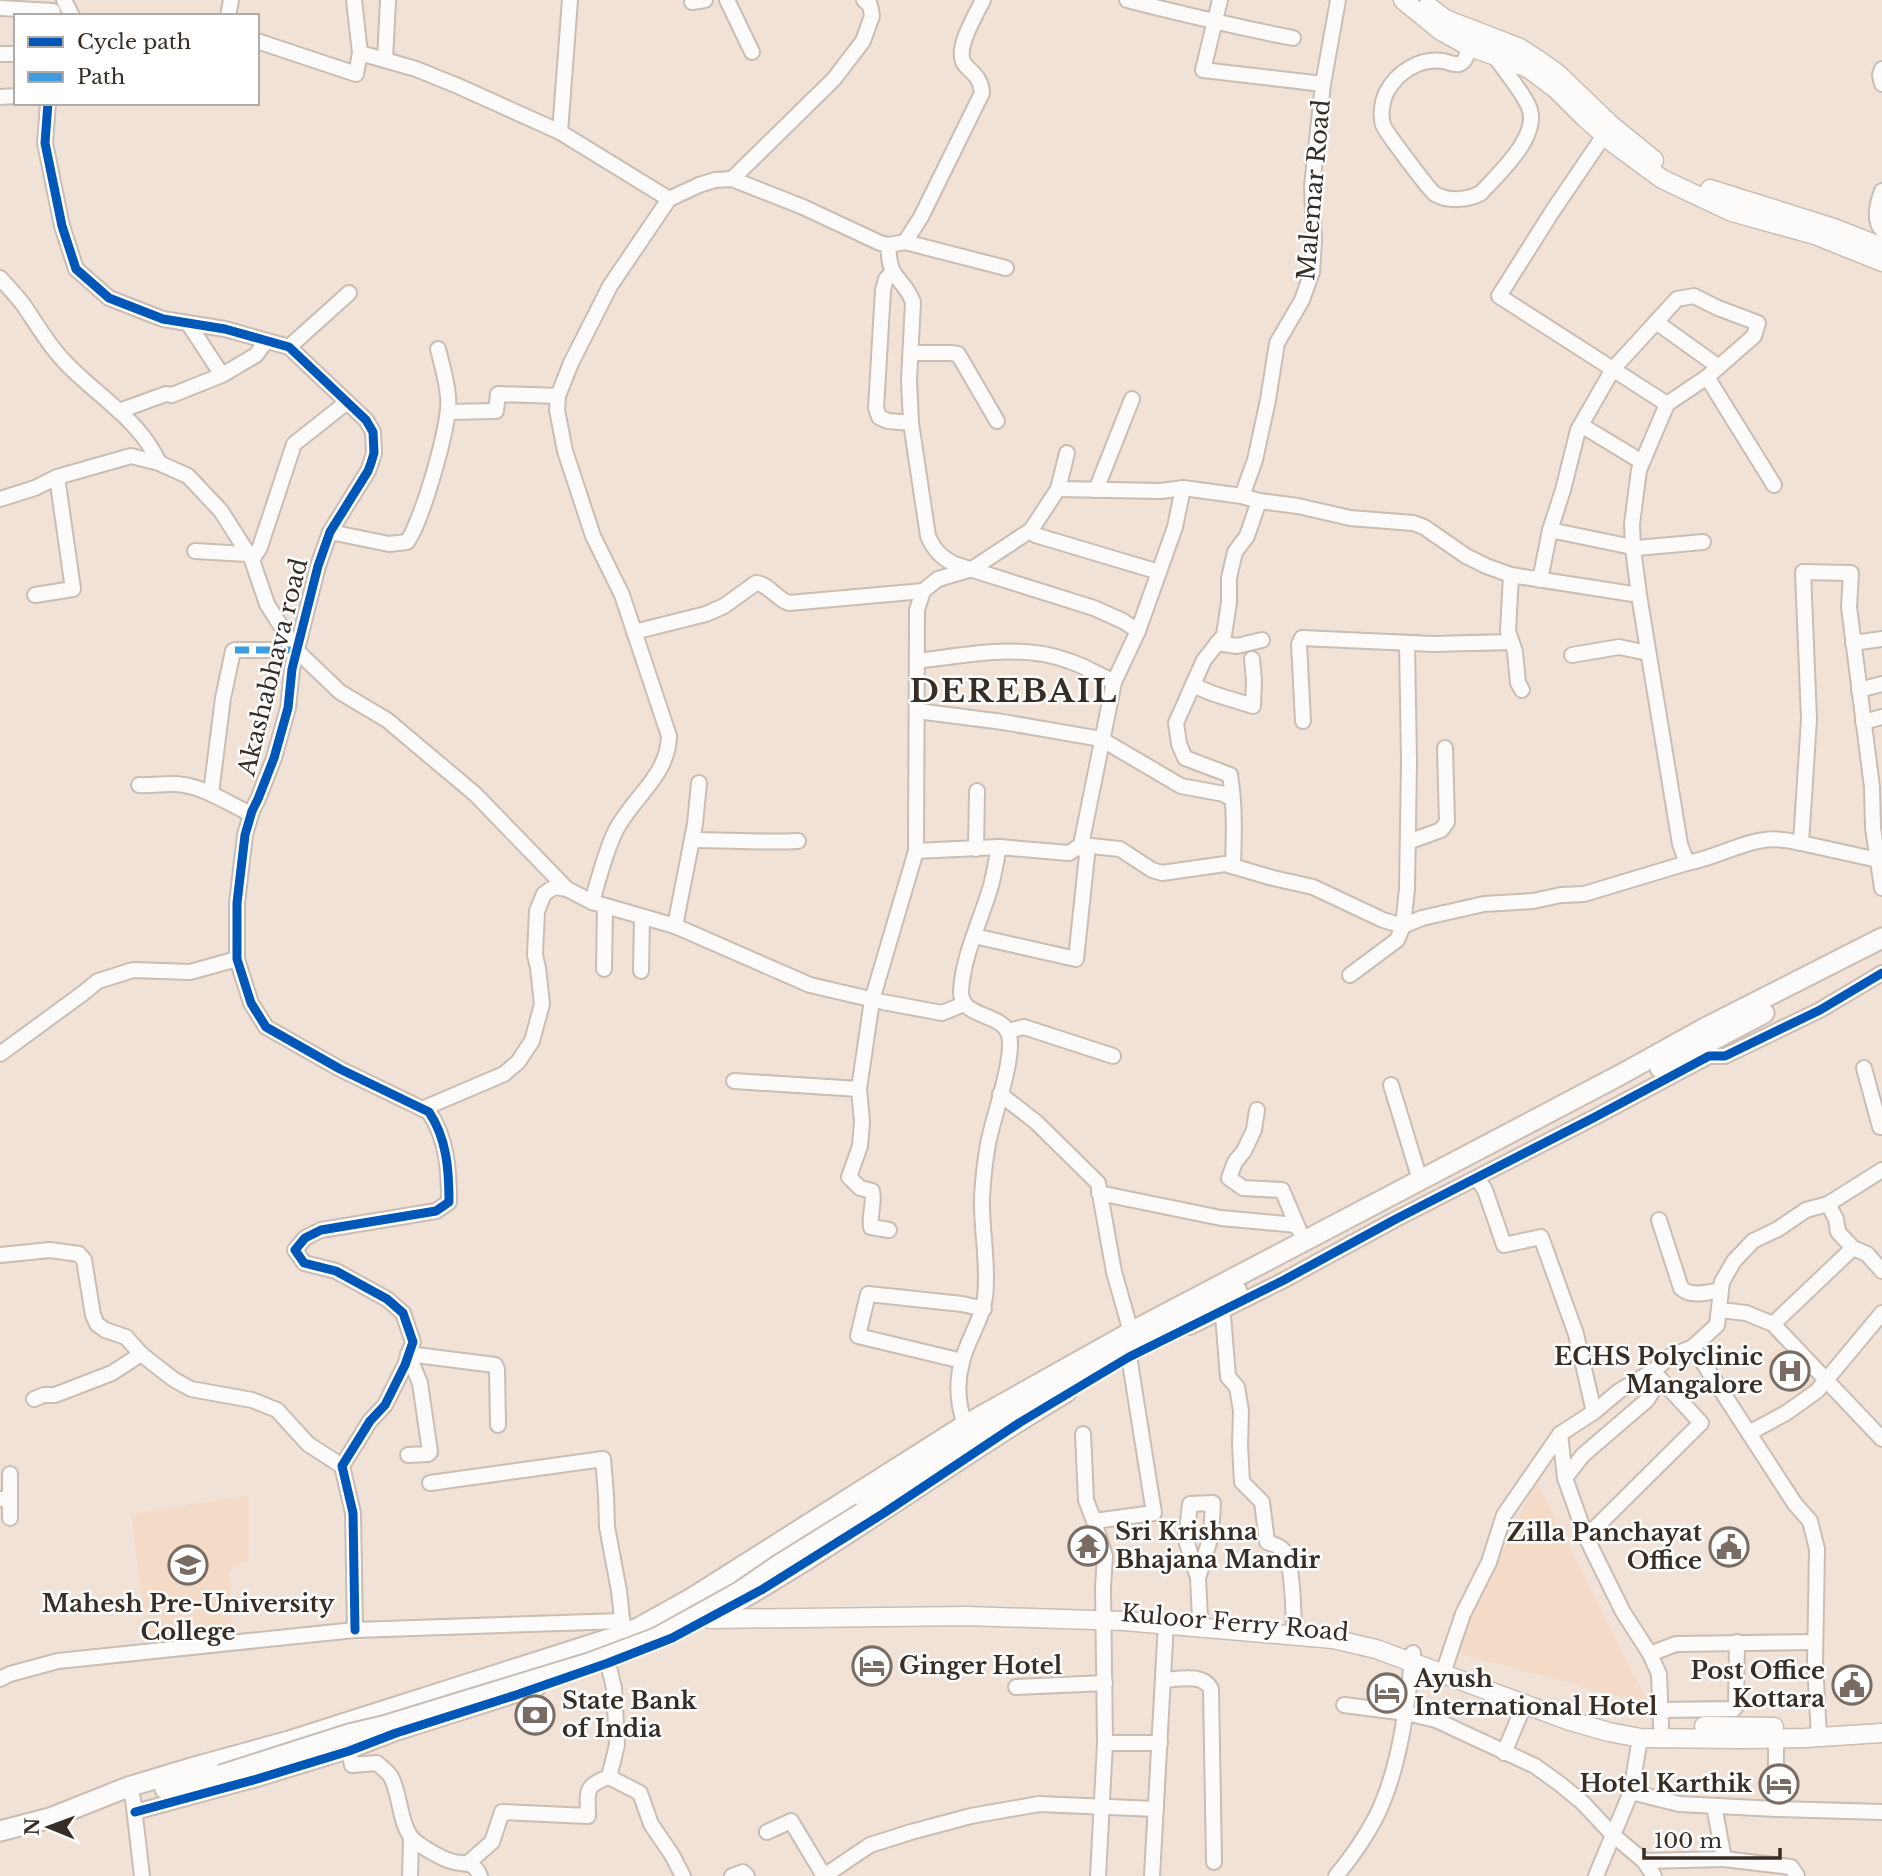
<svg xmlns="http://www.w3.org/2000/svg" width="1882" height="1876" font-family="'Libre Baskerville',serif">
  <style>
    .built { fill: #f4dbc8 }
    .lines { fill: none; stroke-linecap: round; stroke-linejoin: round }
    .minor-casing { stroke: #c9bdb4; stroke-width: 18 }
    .major-casing { stroke: #c9bdb4; stroke-width: 21 }
    .highway-casing { stroke: #c9bdb4; stroke-width: 23 }
    .minor { stroke: #fdfbf9; stroke-width: 14 }
    .major { stroke: #fdfbf9; stroke-width: 18 }
    .highway { stroke: #fdfbf9; stroke-width: 19 }
    .highway-bridge-casing { stroke: #c9bdb4; stroke-width: 23; stroke-linecap: butt }
    .highway-bridge { stroke: #fdfbf9; stroke-width: 19 }
    .quiet { stroke: #3e9de0; stroke-width: 7; stroke-dasharray: 14 7; stroke-linecap: butt }
    .cycleway-casing { stroke: #fff; stroke-width: 13 }
    .cycleway { stroke: #0057b8; stroke-width: 9 }
    .labels { text-anchor: middle; stroke-width: 5; stroke-linejoin: round; paint-order: stroke }
    .street-label { font-size: 24px; fill: #372d25; stroke: #fff }
    .poi-label { font-size: 24px; font-weight: bold; fill: #372d25; stroke: #fff; text-anchor: end }
    .district-label { font-size: 32px; font-weight: bold; letter-spacing: 2px; fill: #372d25; stroke: #fff }
  </style>
  <rect width="100%" height="100%" fill="#f1e2d7"/>
  <g class="built">
    <path d="M1776 1348 1815 1382 1802 1392 1765 1360Z"/>
    <path d="M1536 1481 1649 1704 1455 1653Z"/>
    <path d="M249 1495V1561L229 1570 234 1635 148 1641 131 1514Z"/>
  </g>
  <g class="lines">
    <g class="minor-casing">
      <g id="minor">
        <path d="M64 0 72 16"/>
        <path d="M354 0 360 53"/>
        <path d="M570 0 560 132 669 199"/>
        <path d="M727 0 752 52"/>
        <path d="M1127 0C1182 14 1237 27 1293 38"/>
        <path d="M1220 0 1203 70 1323 84"/>
        <path d="M692 2 705 0"/>
        <path d="M0 8 53 11"/>
        <path d="M228 16 231 0"/>
        <path d="M257 41 356 74 360 53 416 69 458 86 560 132"/>
        <path d="M1468 46C1467 54 1467 61 1459 64 1453 65 1448 62 1443 61 1419 58 1397 72 1386 93 1382 102 1380 115 1383 125 1385 131 1430 191 1435 194 1449 202 1468 200 1481 193 1499 173 1543 134 1528 105 1519 87 1504 70 1493 54"/>
        <path d="M0 54H16"/>
        <path d="M385 60 388 0"/>
        <path d="M1882 69 1880 75 1882 84"/>
        <path d="M0 97 16 96"/>
        <path d="M48 103 45 143 62 226 76 269 109 298 163 319 225 329 289 347 366 420 373 432 374 453 371 463 368 471 330 532 318 566 292 669 288 708 274 758 258 799 252 811 245 835 237 903V959L251 1003 266 1027 340 1069 429 1112C447 1139 449 1170 449 1202L436 1211 321 1230 305 1238 295 1250 304 1263 336 1271 387 1299 403 1313 413 1342 405 1365 385 1405 370 1421 342 1466 353 1513 355 1630"/>
        <path d="M1609 128 1552 212 1499 296 1667 404 1707 377 1774 485"/>
        <path d="M732 179 834 79 863 41 872 16 870 5 864 0"/>
        <path d="M1882 191C1877 204 1873 220 1882 230"/>
        <path d="M905 242 1006 268"/>
        <path d="M889 245 905 242 921 217 982 93C981 79 975 75 966 66 952 52 976 15 983 0"/>
        <path d="M892 273 886 279 883 290 876 408 879 417 888 421 911 423"/>
        <path d="M0 278C8 287 17 296 25 307 37 325 48 344 63 360 94 394 140 419 159 463"/>
        <path d="M1656 322 1719 367"/>
        <path d="M188 323 222 375"/>
        <path d="M289 347 349 293"/>
        <path d="M911 353H950L958 354 997 421"/>
        <path d="M1667 404 1639 470 1632 524 1633 548 1639 595 1680 844 1687 863C1730 855 1754 830 1801 843"/>
        <path d="M119 411 166 394 172 395 222 375 256 355 266 341"/>
        <path d="M448 412 496 411 498 394 558 396"/>
        <path d="M1581 425 1642 462"/>
        <path d="M1058 489 1161 491 1183 488"/>
        <path d="M1096 490 1132 399"/>
        <path d="M1242 496 1259 501 1298 506 1350 518 1413 523 1424 527 1466 556 1486 566 1511 575 1639 595"/>
        <path d="M0 499 35 488 57 477 131 456 159 463 188 476 221 511 252 560 267 604 296 650 340 692 387 720 475 794 567 889"/>
        <path d="M330 532 389 544 407 542C422 521 451 423 448 397 447 381 442 365 438 349"/>
        <path d="M1035 535 1159 572"/>
        <path d="M1703 542 1637 548 1550 530 1563 490 1578 430 1613 369 1677 299 1694 296 1718 308 1758 323 1754 336 1707 377"/>
        <path d="M195 551 247 554"/>
        <path d="M252 560 260 547 294 444 346 403"/>
        <path d="M1511 575 1508 631 1515 652 1518 683 1522 690"/>
        <path d="M1540 580 1550 530"/>
        <path d="M35 595 73 589 57 477"/>
        <path d="M634 632 706 614 724 606 756 583C769 584 776 599 789 603L923 591"/>
        <path d="M1217 643 1237 646 1262 640"/>
        <path d="M1853 643 1882 639"/>
        <path d="M1572 655 1619 647 1648 653"/>
        <path d="M1252 659 1254 680 1253 706 1214 694 1197 687 1195 680 1204 660 1224 635 1229 602V578L1235 552 1247 536 1259 501"/>
        <path d="M918 661C967 655 1021 643 1069 661 1085 666 1099 675 1114 682"/>
        <path d="M1195 680 1176 723 1179 744 1185 758 1230 775C1235 805 1234 836 1233 866"/>
        <path d="M1859 690 1882 684"/>
        <path d="M917 711 1003 722 1101 739 1181 786 1224 794 1228 797"/>
        <path d="M1303 721 1299 644 1302 638 1433 644 1512 642"/>
        <path d="M1863 722 1882 717"/>
        <path d="M139 785C154 786 169 782 184 785 208 789 229 804 251 814"/>
        <path d="M211 793 223 698 233 651 235 650H296"/>
        <path d="M692 840C727 840 763 843 798 841"/>
        <path d="M1408 842 1441 830 1447 822 1445 748"/>
        <path d="M1081 845 1120 849 1152 870 1162 873 1225 864 1273 878 1313 887 1383 920 1403 926 1422 918 1484 904 1533 901 1561 895 1584 894 1687 863"/>
        <path d="M999 847 916 851 917 610 923 591 938 579 972 569 1031 530 1058 489 1067 453"/>
        <path d="M976 849 977 791"/>
        <path d="M1878 860 1801 843 1809 719 1803 572 1851 573 1849 607 1872 787 1873 828 1882 888"/>
        <path d="M592 902C599 878 605 852 616 830 633 797 668 776 669 736L622 595 593 536 565 451 557 410 558 396 571 363 610 286 669 199 699 185 715 180 732 179 803 207 880 243 889 245C887 280 903 276 913 302L909 380 911 423 928 536C934 550 941 557 954 564L1094 608 1123 621 1138 631"/>
        <path d="M675 926 695 824 699 783"/>
        <path d="M974 936 1076 959 1087 855 1081 845"/>
        <path d="M604 969 605 906"/>
        <path d="M641 971 642 918"/>
        <path d="M1350 975 1397 940 1403 926 1407 889 1409 761 1407 643"/>
        <path d="M1007 1031 1024 1027 1113 1056"/>
        <path d="M0 1054 82 994 98 981 133 970 190 972 237 959"/>
        <path d="M1864 1068 1880 1127H1882"/>
        <path d="M734 1081 859 1089"/>
        <path d="M1391 1085 1420 1180"/>
        <path d="M1000 1094 1036 1122 1098 1183 1114 1272 1131 1332"/>
        <path d="M422 1109 504 1074 518 1062 532 1041 542 1004 538 968 535 955 537 911 544 894 551 889 556 887 567 889 592 902 675 926 810 985 883 1002 942 1013 964 1004"/>
        <path d="M1257 1110 1254 1130 1244 1151 1235 1162 1229 1178 1243 1188 1282 1190 1299 1230"/>
        <path d="M1477 1178 1485 1190 1504 1245 1541 1237 1576 1334 1594 1412"/>
        <path d="M1099 1193 1221 1218 1296 1225"/>
        <path d="M1828 1204 1836 1219 1838 1232 1853 1248 1867 1254 1882 1271"/>
        <path d="M1659 1220 1681 1288C1692 1298 1708 1292 1721 1290"/>
        <path d="M889 1230 871 1227C869 1215 875 1203 872 1191L860 1188 849 1177 860 1146 862 1122 859 1089 872 1000 916 851"/>
        <path d="M0 1255 50 1250 79 1254 84 1260 93 1315 97 1324 105 1330 126 1337 141 1354"/>
        <path d="M1222 1303 1228 1377 1237 1387 1241 1411 1240 1445 1242 1482 1262 1502 1267 1542C1272 1544 1280 1546 1283 1550 1293 1560 1293 1610 1294 1624"/>
        <path d="M1720 1310 1746 1313 1773 1324 1882 1439"/>
        <path d="M1773 1324 1853 1248"/>
        <path d="M1190 1327 1284 1280 1396 1219 1595 1117 1709 1056H1725L1820 1010 1882 973"/>
        <path d="M1693 1347 1795 1504 1810 1521 1817 1549 1815 1663 1819 1737"/>
        <path d="M408 1354 495 1365 497 1369 498 1425"/>
        <path d="M962 1361 858 1336 868 1294 962 1304 984 1309"/>
        <path d="M34 1399 44 1395H55L112 1373 141 1354 173 1379 191 1389 252 1400 277 1410 308 1444 342 1466"/>
        <path d="M965 1425C958 1405 956 1383 962 1362 967 1340 982 1321 985 1297 989 1264 981 1230 982 1197 983 1179 985 1161 988 1144 993 1117 1015 1058 1009 1035 1003 1012 960 1019 961 991 963 956 980 922 990 889 994 876 996 861 999 847L1069 853 1081 845 1114 682 1138 631 1175 527 1183 488 1242 496 1255 460 1268 400 1277 343 1302 300 1312 272 1314 242 1312 186 1323 84 1338 0"/>
        <path d="M1749 1433 1786 1413 1817 1391 1882 1313"/>
        <path d="M1083 1434 1086 1500 1094 1521"/>
        <path d="M1560 1434 1565 1478 1586 1537 1623 1612 1650 1654 1659 1674 1661 1726"/>
        <path d="M408 1455 428 1454 430 1452 420 1383 408 1354"/>
        <path d="M1565 1478 1583 1455 1647 1400 1660 1379"/>
        <path d="M430 1483 603 1459 606 1495 607 1527 619 1591 623 1627"/>
        <path d="M0 1499H10V1518"/>
        <path d="M10 1499V1474"/>
        <path d="M1586 1537 1701 1423 1653 1371"/>
        <path d="M1198 1578 1211 1536 1213 1503 1190 1504 1186 1540 1198 1578 1200 1618"/>
        <path d="M731 1608C847 1542 954 1462 1068 1394"/>
        <path d="M1650 1654 1676 1644 1815 1642"/>
        <path d="M608 1663 614 1688 617 1745 609 1777"/>
        <path d="M1443 1673 1463 1614 1489 1562 1504 1515 1560 1434 1594 1412 1619 1391 1653 1371 1671 1356 1693 1347 1717 1325 1722 1282 1734 1261 1753 1241 1778 1229 1806 1210 1828 1204 1882 1170"/>
        <path d="M0 1679 10 1674 58 1661 355 1630 622 1621"/>
        <path d="M1163 1680C1179 1679 1203 1673 1211 1689L1214 1862"/>
        <path d="M1016 1687 1105 1683"/>
        <path d="M1344 1705 1406 1713 1436 1720 1535 1766 1560 1784 1582 1802 1613 1835 1596 1876"/>
        <path d="M1660 1710 1734 1709 1736 1706 1737 1642"/>
        <path d="M1640 1738 1631 1792 1613 1835 1644 1861 1724 1859 1714 1806"/>
        <path d="M1105 1743H1160"/>
        <path d="M349 1751 352 1765 377 1763C382 1768 390 1773 392 1779 400 1795 400 1823 411 1837 417 1845 444 1860 454 1862 467 1865 473 1860 480 1876"/>
        <path d="M1504 1753 1525 1703"/>
        <path d="M128 1787 133 1799 142 1876"/>
        <path d="M1631 1792 1679 1804 1776 1809V1739"/>
        <path d="M1776 1809 1882 1812"/>
        <path d="M135 1812 257 1779 349 1751 396 1733 538 1688"/>
        <path d="M767 1832 791 1821 824 1876"/>
        <path d="M1724 1859 1791 1867 1797 1876"/>
        <path d="M1644 1861 1654 1876"/>
        <path d="M468 1863 492 1842 502 1812 588 1816C588 1792 583 1786 609 1777L640 1793 651 1824 672 1855 683 1876"/>
        <path d="M410 1876 411 1837"/>
        <path d="M732 1876 743 1872 747 1876"/>
        <path d="M824 1876 870 1845 911 1832 971 1816 1039 1804 1156 1809"/>
        <path d="M1098 1876 1105 1743 1103 1587 1105 1556 1094 1521 1154 1513 1128 1350"/>
        <path d="M1152 1876 1166 1623"/>
        <path d="M1336 1876C1351 1858 1365 1838 1376 1817 1400 1769 1407 1706 1413 1653"/>
      </g>
    </g>
    <g class="major-casing">
      <g id="major">
        <path d="M1403 0 1441 31 1468 46 1528 68 1556 89 1583 116 1613 143 1662 179 1732 212 1815 235 1882 262"/>
        <path d="M1428 6 1445 19 1520 48 1540 61 1558 74 1611 125 1654 160"/>
        <path d="M1710 189 1834 228 1882 247"/>
        <path d="M696 1602 710 1619 966 1616 1124 1621 1333 1639 1376 1649 1570 1721 1609 1732 1640 1738 1742 1739 1805 1738 1882 1733"/>
        <path d="M1704 1726 1774 1727"/>
      </g>
    </g>
    <g class="highway-casing">
      <g id="highway">
        <path d="M1660 1068 1764 1013"/>
        <path d="M862 1513 952 1451 1003 1419 1237 1291"/>
        <path d="M165 1789 221 1775"/>
        <path d="M0 1831 50 1818 128 1787 191 1768 289 1741 618 1636 638 1628 692 1598 965 1425 1131 1332 1620 1075 1703 1029 1882 938"/>
      </g>
    </g>
    <use href="#minor" class="minor"/>
    <use href="#major" class="major"/>
    <use href="#highway" class="highway"/>
    <g class="highway-bridge-casing">
      <path id="highway-bridge" d="M221 1775 349 1734 383 1726 592 1662 656 1638 739 1592 780 1564 862 1513"/>
    </g>
    <use href="#highway-bridge" class="highway-bridge"/>
    <path class="quiet" d="M235 650H296"/>
    <g class="cycleway-casing">
      <g id="cycleway">
        <path d="M48 103 45 143 62 226 76 269 109 298 163 319 225 329 289 347 366 420 373 432 374 453 371 463 368 471 330 532 318 566 292 669 288 708 274 758 258 799 252 811 245 835 237 903V959L251 1003 266 1027 340 1069 429 1112C447 1139 449 1170 449 1202L436 1211 321 1230 305 1238 295 1250 304 1263 336 1271 387 1299 403 1313 413 1342 405 1365 385 1405 370 1421 342 1466 353 1513 355 1630"/>
        <path d="M135 1812 257 1779 349 1751 396 1733 516 1695 608 1663 672 1638 763 1589 884 1513 1019 1423 1129 1357 1284 1280 1396 1219 1595 1117 1709 1056H1725L1820 1010 1882 973"/>
      </g>
    </g>
    <use href="#cycleway" class="cycleway"/>
  </g>
  <defs>
    <g id="hospital-ring" transform="scale(2.0125)"><circle r="9.5" fill="#fff" stroke="#786c63" stroke-width="1.5"/><path d="M-5-5h3v3.5h4V-5h3V5h-3V1.5h-4V5h-3Z" fill="#786c63"/></g>
    <g id="temple-ring" transform="scale(2.0125)"><circle r="9.5" fill="#fff" stroke="#786c63" stroke-width="1.5"/><path d="M0-6L5-2H3V0L6.5 2.5H4V6H1.5V3h-3V6H-4V2.5H-6.5L-3 0V-2H-5Z" fill="#786c63"/></g>
    <g id="civic-ring" transform="scale(2.0125)"><circle r="9.5" fill="#fff" stroke="#786c63" stroke-width="1.5"/><path d="M-.6-6.5H3V-4.5H.6V-3L4-1V1h2V6H-6V1h2V-1L-.6-3ZM-1.2 2.5V6h2.4V2.5Z" fill="#786c63"/></g>
    <g id="university-ring" transform="scale(2.0125)"><circle r="9.5" fill="#fff" stroke="#786c63" stroke-width="1.5"/><path d="M0-5L7-2L0 1L-7-2ZM-4 1L0 2.5L4 1V4Q0 6-4 4Z" fill="#786c63"/></g>
    <g id="hotel-ring" transform="scale(2.0125)"><circle r="9.5" fill="#fff" stroke="#786c63" stroke-width="1.5"/><path d="M-6-4.5h1.5V1H6V5H4.5V3h-9V5H-6ZM-4 0a1.8 1.8 0 1 1 3.6 0ZM.5 0V-2.5h3Q6-2.5 6 0Z" fill="#786c63"/></g>
    <g id="bank-ring" transform="scale(2.0125)"><circle r="9.5" fill="#fff" stroke="#786c63" stroke-width="1.5"/><path d="M-6-4H6V4H-6ZM0-2.3a2.3 2.3 0 1 0 0 4.6a2.3 2.3 0 1 0 0-4.6Z" fill="#786c63"/></g>
  </defs>
  <g fill-rule="evenodd">
    <use href="#hospital-ring" x="1790" y="1371"/>
    <use href="#temple-ring" x="1088" y="1546"/>
    <use href="#civic-ring" x="1729" y="1547"/>
    <use href="#university-ring" x="188" y="1565"/>
    <use href="#hotel-ring" x="872" y="1666"/>
    <use href="#civic-ring" x="1852" y="1685"/>
    <use href="#hotel-ring" x="1387" y="1693"/>
    <use href="#bank-ring" x="535" y="1715"/>
    <use href="#hotel-ring" x="1779" y="1784"/>
  </g>
  <g class="labels">
    <g class="street-label">
      <text transform="translate(1314 190) rotate(-85)" y="8">Malemar Road</text>
      <text transform="translate(273 667) rotate(-76)" y="8">Akashabhava road</text>
      <text transform="translate(1235 1623) rotate(5)" y="8">Kuloor Ferry Road</text>
    </g>
    <g class="poi-label">
      <text x="1763" y="1365">ECHS Polyclinic<tspan x="1763" dy="28">Mangalore</tspan></text>
      <text x="1115" y="1540" text-anchor="start">Sri Krishna<tspan x="1115" dy="28">Bhajana Mandir</tspan></text>
      <text x="1702" y="1541">Zilla Panchayat<tspan x="1702" dy="28">Office</tspan></text>
      <text x="188" y="1612" text-anchor="middle">Mahesh Pre-University<tspan x="188" dy="28">College</tspan></text>
      <text x="899" y="1674" text-anchor="start">Ginger Hotel</text>
      <text x="1825" y="1679">Post Office<tspan x="1825" dy="28">Kottara</tspan></text>
      <text x="1414" y="1687" text-anchor="start">Ayush<tspan x="1414" dy="28">International Hotel</tspan></text>
      <text x="562" y="1709" text-anchor="start">State Bank<tspan x="562" dy="28">of India</tspan></text>
      <text x="1752" y="1792">Hotel Karthik</text>
    </g>
    <g class="district-label">
      <text x="1014" y="702">DEREBAIL</text>
    </g>
  </g>
  <rect x="14" y="14" width="245" height="91" fill="#ffffff" stroke="#afaba8" stroke-width="2"/>
  <rect x="28" y="37" width="35" height="10" fill="#0057b8" stroke="#afaba8" stroke-width="2"/>
  <text x="77" y="49" font-size="21" fill="#372d25">Cycle path</text>
  <rect x="28" y="72" width="35" height="10" fill="#3e9de0" stroke="#afaba8" stroke-width="2"/>
  <text x="77" y="84" font-size="21" fill="#372d25">Path</text>
  <g transform="translate(49 1827) rotate(271)" stroke="#ffffff" stroke-width="5" paint-order="stroke">
  <path d="M0-5L12 26L0 18L-12 26Z" fill="#372d25"/>
  <text y="-10" font-size="19" font-weight="bold" text-anchor="middle" fill="#372d25">N</text>
  </g>
  <path d="M1644 1848v10h136v-10" fill="none" stroke="#372d25" stroke-width="3.5"/>
  <text x="1654" y="1848" font-size="21" fill="#372d25" stroke="#ffffff" stroke-width="5" paint-order="stroke">100 m</text>
</svg>
